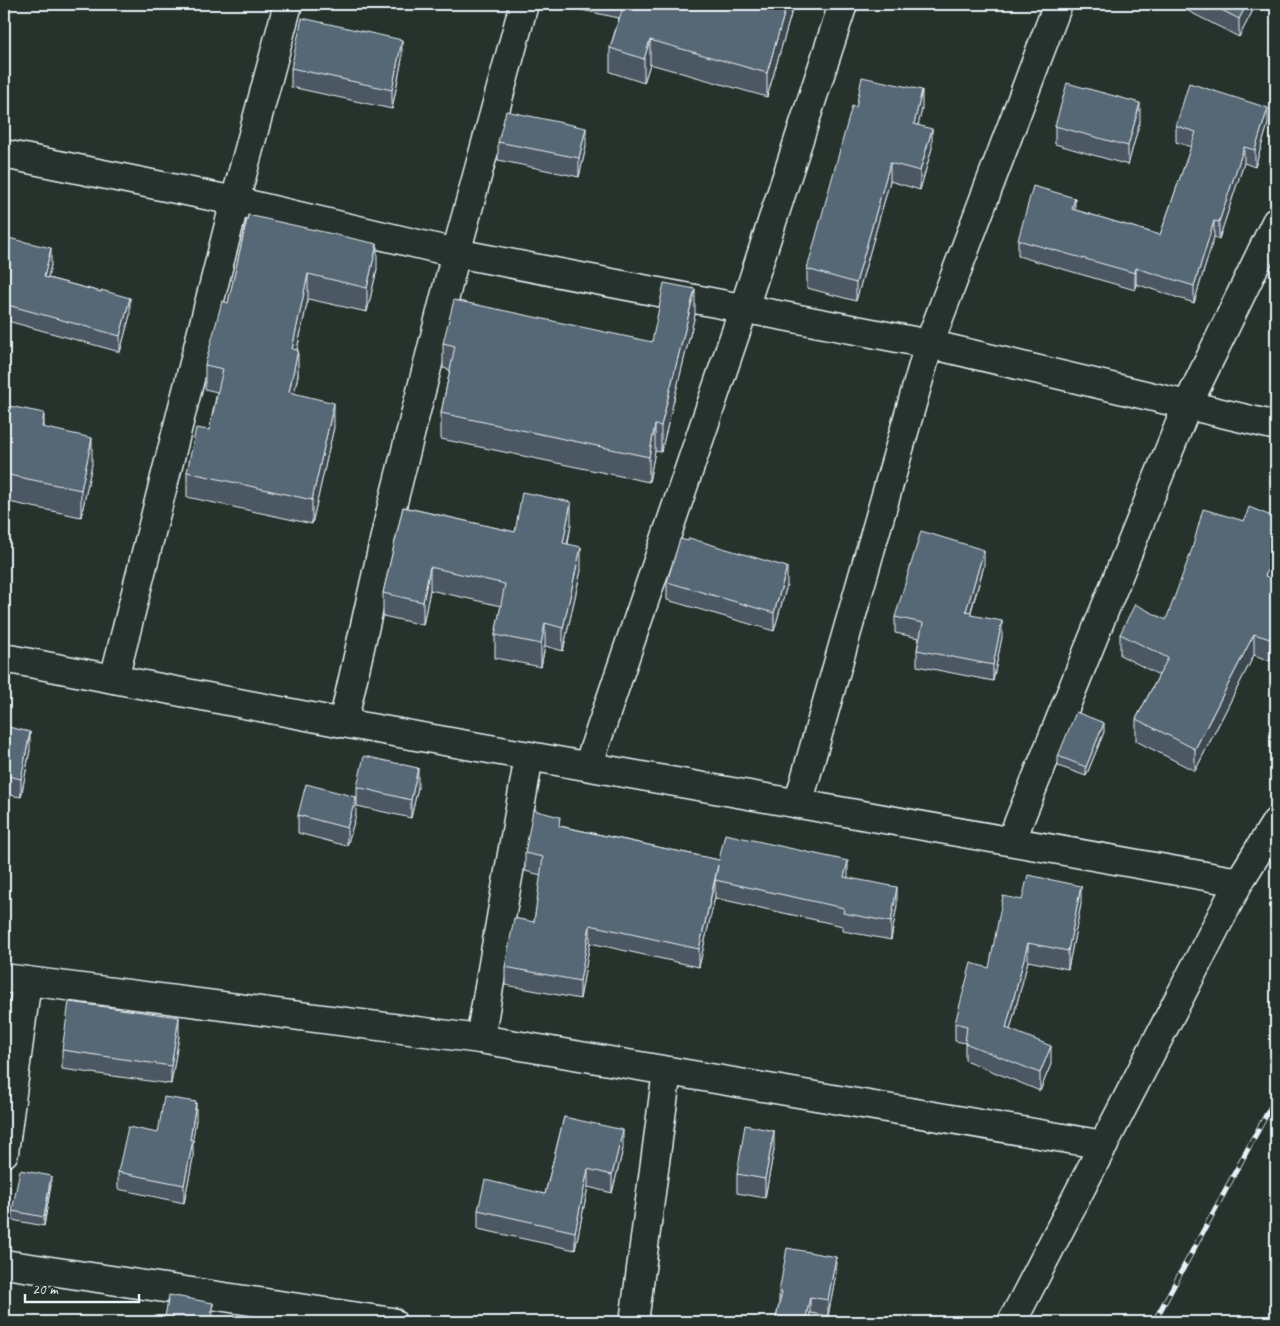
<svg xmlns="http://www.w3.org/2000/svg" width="1280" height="1326" font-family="Caveat,sans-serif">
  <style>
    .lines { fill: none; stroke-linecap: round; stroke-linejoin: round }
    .street-casing { stroke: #e8f1f8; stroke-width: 31 }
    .secondary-casing { stroke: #e8f1f8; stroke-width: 31 }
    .street { stroke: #26332d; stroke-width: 28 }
    .secondary { stroke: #26332d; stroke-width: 28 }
    .rail-casing { stroke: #e8f1f8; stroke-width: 5.5 }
    .rail { stroke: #26332d; stroke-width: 4; stroke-dasharray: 11; stroke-linecap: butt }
    .wall { fill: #4b5964; stroke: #e8f1f8 }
    .shaded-wall { fill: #3d4951; stroke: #e8f1f8 }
    .building { fill: #576874; stroke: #e8f1f8 }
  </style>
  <rect width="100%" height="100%" fill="#26332d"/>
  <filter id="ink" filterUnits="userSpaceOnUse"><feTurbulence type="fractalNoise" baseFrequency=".02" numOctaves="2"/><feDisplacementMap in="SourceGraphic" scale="10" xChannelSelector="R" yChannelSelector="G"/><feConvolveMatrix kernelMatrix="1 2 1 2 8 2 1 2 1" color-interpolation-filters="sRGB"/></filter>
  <g filter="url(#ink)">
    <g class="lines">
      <g class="street-casing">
        <g id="street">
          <path d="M4 154 235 201 456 253 929 344 1276 426"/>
          <path d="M114 679 235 201 288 4"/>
          <path d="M343 723 391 510 456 253 524 4"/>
          <path d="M588 766 744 308 843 4"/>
          <path d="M798 804 929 344 1058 4"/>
          <path d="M1011 841 1187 406 1276 222"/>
          <path d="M4 978 480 1039 1104 1145"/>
          <path d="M480 1039 529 756"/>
          <path d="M4 1153 27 981"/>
          <path d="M4 1264 392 1322"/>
          <path d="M634 1322 667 1071"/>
        </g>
      </g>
      <g class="secondary-casing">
        <g id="secondary">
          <path d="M4 658 343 723 1239 882"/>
          <path d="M1012 1322 1239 882 1276 822"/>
        </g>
      </g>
      <use href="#street" class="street"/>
      <use href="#secondary" class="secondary"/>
      <g class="rail-casing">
        <path id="rail" d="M1154 1322 1276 1097"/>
      </g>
      <use href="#rail" class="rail"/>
    </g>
    <g class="wall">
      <path d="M553 4H794L767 97 650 64 644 83 610 72V48L619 18Z"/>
      <path d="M1186 4H1252V12L1239 37 1186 10Z"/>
      <path d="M402 59 392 109 291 87V68Z"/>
      <path d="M856 107 922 109 918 125 932 148 920 190 890 181 856 301 807 288V269Z"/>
      <path d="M1140 121 1128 165 1055 144V126Z"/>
      <path d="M1268 124 1255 167 1244 163 1219 239 1214 237 1194 303 1136 284 1135 290 1018 256V240L1075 210 1160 235 1191 147 1176 142V126Z"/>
      <path d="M498 142 586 147 579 177 498 160Z"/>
      <path d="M248 215 377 269 367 312 308 299 297 350 298 375 294 394 334 427 312 524 187 497V472L209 430 217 392 205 389V365L228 303Z"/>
      <path d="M4 237 51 265 48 278 101 292 130 315 120 352 4 320Z"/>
      <path d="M695 315 661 452 655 451 649 482 441 439V413L450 370 443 368V343L652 342Z"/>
      <path d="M4 405 44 428 92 464 81 517 4 501Z"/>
      <path d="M403 507 515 532 571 524 568 544 581 570 563 651 545 646 541 667 495 658V635L501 606 430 590 423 625 383 616V593Z"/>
      <path d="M984 566 971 612V615L1002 637 993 681 917 666V650L919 638 895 633V617Z"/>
      <path d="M1273 579 1276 580V643L1270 661 1254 655 1195 771 1136 741V719L1159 675 1120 655V634L1166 620Z"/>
      <path d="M667 582 787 585 774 631 667 600Z"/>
      <path d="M4 726 30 750 21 797 4 794Z"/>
      <path d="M1104 732 1086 776 1058 766V756Z"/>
      <path d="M357 787H418L411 818 357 806Z"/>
      <path d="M298 815H356L347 846 298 833Z"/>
      <path d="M560 826 719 860 848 878 897 905 891 940 843 931V926L715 898V897L699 967 590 943 580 999 505 985V967L534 922 541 875 525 871V853Z"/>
      <path d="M1022 900 1081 904 1068 969 1028 961 1010 1030 1051 1064 1040 1091 965 1060V1043L955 1041V1023L989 968Z"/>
      <path d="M179 1036 171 1084 62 1069V1050Z"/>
      <path d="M564 1117 623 1149 612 1193 588 1187 575 1250 478 1229V1210L545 1194Z"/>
      <path d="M196 1120 192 1140 193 1158 184 1203 118 1189V1172L158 1133Z"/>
      <path d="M774 1149 765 1198 737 1193V1174Z"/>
      <path d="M51 1185 44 1226 12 1220V1211Z"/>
      <path d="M836 1273 828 1316 810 1313 808 1322H775L779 1305V1292Z"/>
    </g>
    <g class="shaded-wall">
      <path d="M787 4H794L767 97V73Z"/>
      <path d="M1247 4H1252V12L1239 37V19Z"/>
      <path d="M402 40V59L392 109V90Z"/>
      <path d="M650 40V64L644 83V59Z"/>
      <path d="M922 90V109L914 143V124Z"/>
      <path d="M1140 103V121L1128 165V146Z"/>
      <path d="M1268 108V124L1255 167V150Z"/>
      <path d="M586 128V147L579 177V158Z"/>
      <path d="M932 129V148L920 190V171Z"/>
      <path d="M1244 147V163L1219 239V222Z"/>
      <path d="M890 163V181L856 301V283Z"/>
      <path d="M1075 198V214L1072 209Z"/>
      <path d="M1214 221V237L1194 303V286Z"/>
      <path d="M377 244V269L367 312V288Z"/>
      <path d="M51 248V265L44 293V277Z"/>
      <path d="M1136 268V284L1135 290V273Z"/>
      <path d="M308 274V299L292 373V349Z"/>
      <path d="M695 289V315L661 452V426Z"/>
      <path d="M130 298V315L120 352V336Z"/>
      <path d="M298 350V375L289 417V392Z"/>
      <path d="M334 403V427L312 524V500Z"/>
      <path d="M44 413V440L42 427Z"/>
      <path d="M655 425V451L649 482V457Z"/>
      <path d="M92 438V464L81 517V490Z"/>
      <path d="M571 502V524L563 566V543Z"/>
      <path d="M581 547V570L563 651V628Z"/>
      <path d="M1276 548V570L1265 598V576Z"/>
      <path d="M984 550V566L966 627V611Z"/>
      <path d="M430 567V590L423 625V602Z"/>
      <path d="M787 567V585L774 631V613Z"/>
      <path d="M1002 621V637L993 681V665Z"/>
      <path d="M1276 621V643L1270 661V639Z"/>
      <path d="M545 623V646L541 667V644Z"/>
      <path d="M1254 634V655L1195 771V749Z"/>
      <path d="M1104 723V732L1086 776V767Z"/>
      <path d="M30 732V750L21 797V779Z"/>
      <path d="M418 768V787L411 818V800Z"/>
      <path d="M356 797V815L347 846V828Z"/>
      <path d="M848 861V879L844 877Z"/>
      <path d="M715 880V897L699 967V949Z"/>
      <path d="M1081 886V904L1068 969V951Z"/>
      <path d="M897 887V905L891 940V922Z"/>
      <path d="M590 925V943L580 999V981Z"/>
      <path d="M1028 943V961L1006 1045V1028Z"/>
      <path d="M179 1017V1036L171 1084V1066Z"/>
      <path d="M1051 1046V1064L1040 1091V1073Z"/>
      <path d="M196 1102V1120L190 1157V1140Z"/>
      <path d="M623 1130V1149L612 1193V1175Z"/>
      <path d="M774 1131V1149L765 1198V1179Z"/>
      <path d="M193 1140V1158L184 1203V1185Z"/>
      <path d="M588 1169V1187L575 1250V1232Z"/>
      <path d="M51 1176V1185L44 1226V1217Z"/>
      <path d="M836 1257V1273L828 1316V1300Z"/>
      <path d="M810 1297V1313L808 1322H805Z"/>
      <path d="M213 1303V1322H209Z"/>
    </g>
    <g class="building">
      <path d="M624 4H787L767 73 650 40 644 59 610 48Z"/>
      <path d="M1210 4H1247L1239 19Z"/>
      <path d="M302 18 402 40 392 90 291 68Z"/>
      <path d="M862 77 922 90 914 124 932 129 920 171 890 163 856 283 807 269 852 106 856 107Z"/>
      <path d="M1067 83 1140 103 1128 146 1055 126Z"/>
      <path d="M1189 83 1268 108 1255 150 1244 147 1219 222 1214 221 1194 286 1136 268 1135 273 1018 240 1033 186 1075 198 1072 209 1160 235 1196 132 1176 126Z"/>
      <path d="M506 111 586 128 579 158 498 142Z"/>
      <path d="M248 215 377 244 367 288 308 274 292 349 298 350 289 392 334 403 312 500 187 472 196 428 209 430 223 369 205 365 222 301 228 303Z"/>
      <path d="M4 237 51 248 44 277 101 292V290L130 298 120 336 4 304Z"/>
      <path d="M664 283 695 289 661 426 655 425 649 457 441 413 455 346 443 343 454 300 652 342Z"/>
      <path d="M4 405 44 413 42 427 92 438 81 490 4 474Z"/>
      <path d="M522 492 571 502 563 543 581 547 563 628 545 623 541 644 495 635 505 584 430 567 423 602 383 593 403 507 515 532Z"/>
      <path d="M1249 507 1276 518V548L1265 576 1276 580V621L1270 639 1254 634 1195 749 1136 719 1168 658 1120 634 1135 604 1166 620 1192 549 1203 509 1244 521Z"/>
      <path d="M921 531 984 550 966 611 971 612V615L1002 621 993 665 917 650 923 623 895 617Z"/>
      <path d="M689 538 787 567 774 613 667 582 680 539 688 541Z"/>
      <path d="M1076 712 1104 723 1086 767 1058 756Z"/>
      <path d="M4 726 30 732 21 779 4 775Z"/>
      <path d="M364 756 418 768 411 800 357 787Z"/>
      <path d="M306 784 356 797 347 828 298 815Z"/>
      <path d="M533 810 560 817 559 826 719 860 725 834 848 861 844 877 897 887 891 922 843 913 844 908 715 880 718 865 699 949 590 925 580 981 505 967 514 918 534 922 543 857 525 853Z"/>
      <path d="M1028 875 1081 886 1068 951 1028 943 1006 1028 1051 1046 1040 1073 965 1043 967 1026 955 1023 971 963 989 968 1003 896 1022 900Z"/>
      <path d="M69 1002 179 1017 171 1066 62 1050Z"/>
      <path d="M164 1097 196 1102 190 1140H193L184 1185 118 1172 128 1127 158 1133Z"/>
      <path d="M564 1117 623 1130 612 1175 588 1169 575 1232 478 1210 485 1180 545 1194Z"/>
      <path d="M745 1125 774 1131 765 1179 737 1174Z"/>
      <path d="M20 1170 51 1176 44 1217 12 1211Z"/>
      <path d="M787 1248 836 1257 828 1300 810 1297 805 1322H775L782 1292H779Z"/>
      <path d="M169 1295 213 1303 209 1322H164Z"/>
    </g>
  </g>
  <rect width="1280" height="1326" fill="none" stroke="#26332d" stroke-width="20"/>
  <rect x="10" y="10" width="1260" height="1306" fill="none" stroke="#e8f1f8" stroke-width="2" filter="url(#ink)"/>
  <path d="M25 1294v8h114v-8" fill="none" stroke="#e8f1f8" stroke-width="2.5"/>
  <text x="32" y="1294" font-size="15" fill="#e8f1f8" stroke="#26332d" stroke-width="4" paint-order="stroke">20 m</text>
</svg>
